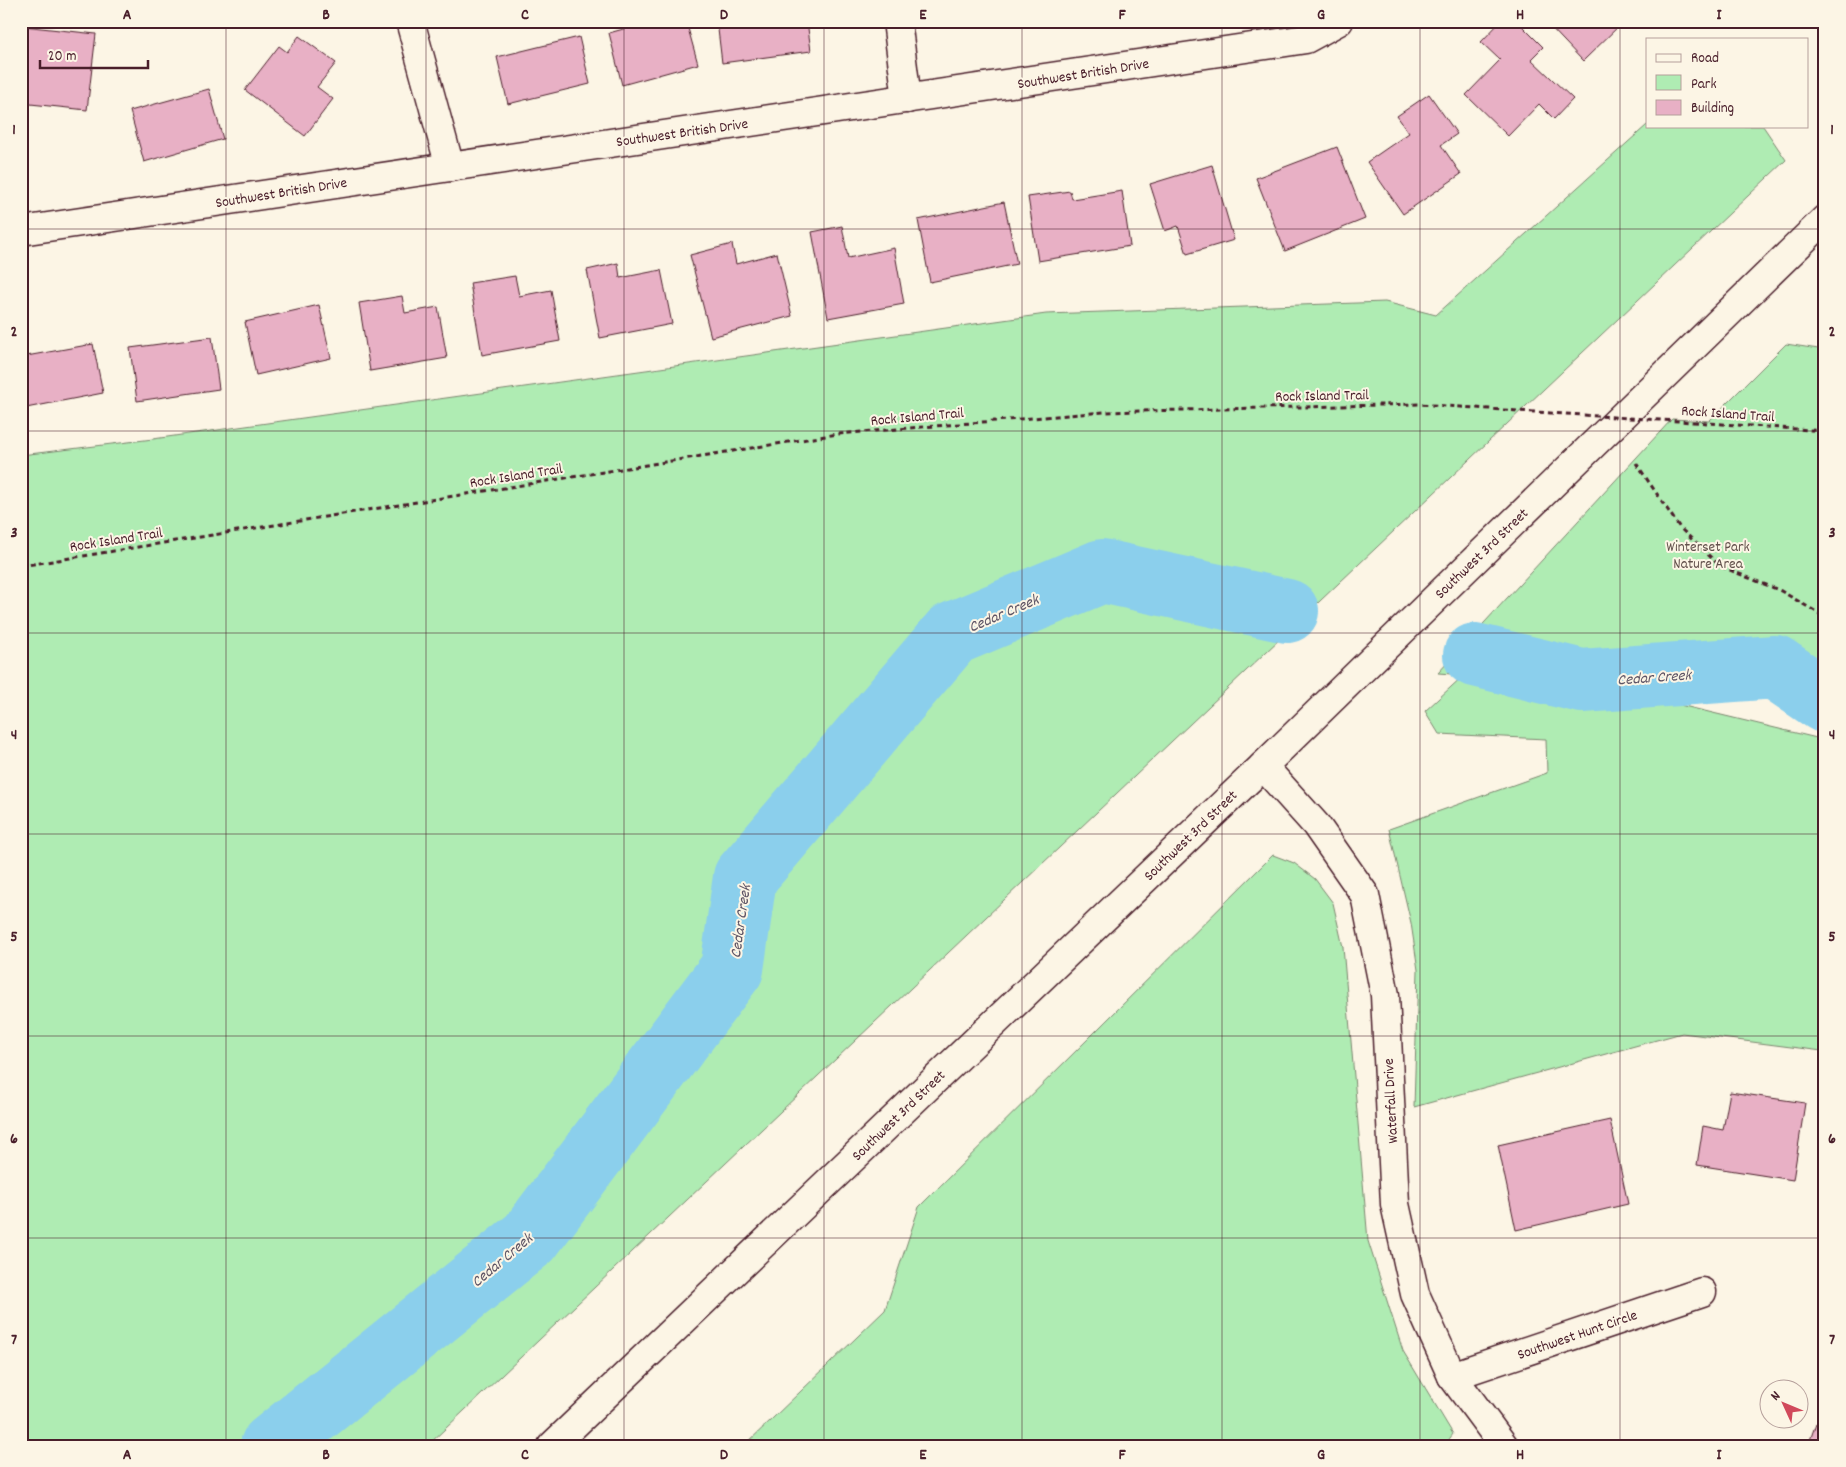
<svg xmlns="http://www.w3.org/2000/svg" width="1846" height="1467" font-family="Dekko,sans-serif">
  <style>
    .green { fill: #afecb3; stroke: #7c866f }
    .lines { fill: none; stroke-linecap: round; stroke-linejoin: round }
    .river { stroke: #8bcfec; stroke-width: 64 }
    .building { fill: #e8b0c5; stroke: #4a1f2b }
    .street-casing { stroke: #4a1f2b; stroke-width: 31 }
    .secondary-casing { stroke: #4a1f2b; stroke-width: 31 }
    .path { stroke: #4a1f2b; stroke-width: 3; stroke-dasharray: 5 4; stroke-linecap: butt }
    .street { stroke: #fcf5e5; stroke-width: 28 }
    .secondary { stroke: #fcf5e5; stroke-width: 28 }
    .path-bridge { stroke: #4a1f2b; stroke-width: 3; stroke-dasharray: 5 4; stroke-linecap: butt }
    .grid { fill: none; stroke: #4a1f2b; stroke-width: 1; stroke-opacity: 0.55 }
    .labels { text-anchor: middle; stroke-width: 4; stroke-linejoin: round; paint-order: stroke }
    .street-label { font-size: 15px; fill: #4a1f2b; stroke: #fcf5e5 }
    .park-label { font-size: 15px; fill: #63524d; stroke: #fcf5e5 }
    .water-label { font-size: 16px; font-style: italic; fill: #5e5465; stroke: #fcf5e5 }
    .neatline { fill: none; stroke: #4a1f2b; stroke-width: 2 }
    .grid-label { font-size: 16px; text-anchor: middle; font-weight: bold; fill: #4a1f2b }
  </style>
  <rect width="100%" height="100%" fill="#fcf5e5"/>
  <filter id="ink" filterUnits="userSpaceOnUse"><feTurbulence type="fractalNoise" baseFrequency=".02" numOctaves="2"/><feDisplacementMap in="SourceGraphic" scale="10" xChannelSelector="R" yChannelSelector="G"/><feConvolveMatrix kernelMatrix="1 2 1 2 8 2 1 2 1" color-interpolation-filters="sRGB"/></filter>
  <g filter="url(#ink)">
    <g class="green">
      <path d="M1647 125V126H1763L1786 160 427 1446H21V455L153 439 1046 314 1385 302 1436 315Z"/>
      <path d="M1786 344 1825 350V701L1775 667 1584 682 1825 740V1053L1822 1051 1682 1033 1414 1107 1418 970 1411 923 1389 829 1547 773 1546 739 1439 734 1425 711 1464 675 1438 673 1672 419 1709 421Z"/>
      <path d="M1273 855 1294 863 1315 879 1333 903 1343 947 1368 1241 1403 1351 1453 1434 1444 1446H744L885 1310 919 1207Z"/>
    </g>
    <g class="lines">
      <g class="river">
        <path d="M1475 655 1582 681 1775 667 1825 701"/>
        <path d="M272 1446 530 1238 732 969 745 877 952 634 1102 571 1287 611"/>
      </g>
    </g>
    <g class="building">
      <path d="M652 21H686L698 64 622 85 609 33Z"/>
      <path d="M717 21H807L811 51 722 63Z"/>
      <path d="M975 21H990L976 25Z"/>
      <path d="M1501 21H1517L1543 47 1531 59 1573 99 1554 119 1539 104 1508 136 1466 95 1500 60 1481 42Z"/>
      <path d="M1545 21H1624L1583 61Z"/>
      <path d="M23 26 96 34 87 110 21 103Z"/>
      <path d="M299 36 336 63 317 87 333 99 305 136 245 90 279 46 287 52Z"/>
      <path d="M579 37 590 84 508 104 497 57Z"/>
      <path d="M209 89 223 139 144 162 130 111Z"/>
      <path d="M1429 94 1457 134 1441 145 1461 174 1403 214 1367 162 1409 133 1397 116Z"/>
      <path d="M1337 147 1365 219 1285 251 1256 178Z"/>
      <path d="M1212 165 1234 240 1187 254 1178 226 1165 231 1150 184Z"/>
      <path d="M1070 191 1072 199 1122 191 1130 246 1038 261 1028 197Z"/>
      <path d="M1004 202 1017 264 930 282 918 220Z"/>
      <path d="M842 226 848 258 894 248 904 304 828 318 812 232Z"/>
      <path d="M732 244 736 264 777 253 792 316 711 337 690 255Z"/>
      <path d="M618 263 620 278 661 270 672 324 600 338 587 270Z"/>
      <path d="M515 276 519 296 551 290 560 341 482 355 470 283Z"/>
      <path d="M402 296 405 313 438 307 447 358 370 371 359 303Z"/>
      <path d="M319 305 331 358 256 375 245 322Z"/>
      <path d="M212 337 219 389 137 401 130 348Z"/>
      <path d="M93 344 103 393 21 409V357Z"/>
      <path d="M1730 1092 1805 1103 1793 1180 1697 1165 1703 1126 1723 1130Z"/>
      <path d="M1610 1120 1628 1204 1516 1230 1498 1145Z"/>
      <path d="M1816 1423 1825 1426V1446H1808Z"/>
    </g>
    <g class="lines">
      <g class="street-casing">
        <g id="street">
          <path d="M410 21 450 167"/>
          <path d="M897 21 907 99"/>
          <path d="M21 231 1306 39 1339 21"/>
          <path d="M1263 766 1316 825 1365 895 1385 995 1395 1204 1415 1294 1452 1376 1504 1446"/>
          <path d="M1452 1376 1702 1292"/>
        </g>
      </g>
      <g class="secondary-casing">
        <path id="secondary" d="M552 1446 1263 766 1825 219"/>
      </g>
      <g class="path">
        <path d="M1693 422 1825 431"/>
        <path d="M1636 463 1680 528 1720 566 1781 591 1825 617"/>
        <path d="M21 566 838 434 1104 412 1419 404 1503 410"/>
      </g>
      <use href="#street" class="street"/>
      <use href="#secondary" class="secondary"/>
      <path class="path-bridge" d="M1503 410 1693 422"/>
    </g>
  </g>
  <path class="grid" d="M226 21V1446M426 21V1446M624 21V1446M824 21V1446M1022 21V1446M1222 21V1446M1420 21V1446M1620 21V1446M21 229H1825M21 431H1825M21 633H1825M21 834H1825M21 1036H1825M21 1238H1825"/>
  <g class="labels">
    <g class="street-label">
      <text transform="translate(1083 73) rotate(-9)" y="5">Southwest British Drive</text>
      <text transform="translate(682 132) rotate(-8)" y="5">Southwest British Drive</text>
      <text transform="translate(281 192) rotate(-9)" y="5">Southwest British Drive</text>
      <text transform="translate(1322 395) rotate(-1)" y="5">Rock Island Trail</text>
      <text transform="translate(1728 413) rotate(4)" y="5">Rock Island Trail</text>
      <text transform="translate(917 416) rotate(-5)" y="5">Rock Island Trail</text>
      <text transform="translate(516 475) rotate(-9)" y="5">Rock Island Trail</text>
      <text transform="translate(116 539) rotate(-9)" y="5">Rock Island Trail</text>
      <text transform="translate(1481 553) rotate(-44)" y="5">Southwest 3rd Street</text>
      <text transform="translate(1190 835) rotate(-44)" y="5">Southwest 3rd Street</text>
      <text transform="translate(1390 1101) rotate(-93)" y="5">Waterfall Drive</text>
      <text transform="translate(898 1115) rotate(-44)" y="5">Southwest 3rd Street</text>
      <text transform="translate(1577 1334) rotate(-19)" y="5">Southwest Hunt Circle</text>
    </g>
    <g class="park-label">
      <text x="1708" y="551">Winterset Park<tspan x="1708" dy="17">Nature Area</tspan></text>
    </g>
    <g class="water-label">
      <text transform="translate(1003 612) rotate(-23)" y="6">Cedar Creek</text>
      <text transform="translate(1654 676) rotate(-4)" y="6">Cedar Creek</text>
      <text transform="translate(739 921) rotate(-82)" y="6">Cedar Creek</text>
      <text transform="translate(501 1259) rotate(-40)" y="6">Cedar Creek</text>
    </g>
  </g>
  <rect width="1846" height="1467" fill="none" stroke="#fcf5e5" stroke-width="55"/>
  <rect x="1646" y="38" width="162" height="90" fill="#fcf5e5" stroke="#b59f9b"/>
  <rect x="1656" y="54" width="25" height="8" fill="#fcf5e5" stroke="#b59f9b"/>
  <text x="1691" y="62" font-size="15" fill="#4a1f2b">Road</text>
  <rect x="1656" y="75" width="25" height="15" fill="#afecb3" stroke="#b59f9b"/>
  <text x="1691" y="88" font-size="15" fill="#4a1f2b">Park</text>
  <rect x="1656" y="100" width="25" height="15" fill="#e8b0c5" stroke="#b59f9b"/>
  <text x="1691" y="112" font-size="15" fill="#4a1f2b">Building</text>
  <g transform="translate(1784 1404) rotate(314)"><circle r="24" fill="#fcf5e5" stroke="#b59f9b"/>
  <path d="M0-4L9 19L0 12L-9 19Z" fill="#d1495b"/>
  <text y="-8" font-size="14" font-weight="bold" text-anchor="middle" fill="#4a1f2b">N</text>
  </g>
  <path d="M40 60v8h108v-8" fill="none" stroke="#4a1f2b" stroke-width="2.5"/>
  <text x="48" y="60" font-size="15" fill="#4a1f2b" stroke="#fcf5e5" stroke-width="4" paint-order="stroke">20 m</text>
  <rect x="28" y="28" width="1790" height="1412" class="neatline"/>
  <g class="grid-label">
    <text x="127" y="19">A</text>
    <text x="326" y="19">B</text>
    <text x="525" y="19">C</text>
    <text x="724" y="19">D</text>
    <text x="923" y="19">E</text>
    <text x="1122" y="19">F</text>
    <text x="1321" y="19">G</text>
    <text x="1520" y="19">H</text>
    <text x="1719" y="19">I</text>
    <text x="14" y="134">1</text>
    <text x="1832" y="134">1</text>
    <text x="14" y="336">2</text>
    <text x="1832" y="336">2</text>
    <text x="14" y="537">3</text>
    <text x="1832" y="537">3</text>
    <text x="14" y="739">4</text>
    <text x="1832" y="739">4</text>
    <text x="14" y="941">5</text>
    <text x="1832" y="941">5</text>
    <text x="14" y="1143">6</text>
    <text x="1832" y="1143">6</text>
    <text x="14" y="1344">7</text>
    <text x="1832" y="1344">7</text>
    <text x="127" y="1459">A</text>
    <text x="326" y="1459">B</text>
    <text x="525" y="1459">C</text>
    <text x="724" y="1459">D</text>
    <text x="923" y="1459">E</text>
    <text x="1122" y="1459">F</text>
    <text x="1321" y="1459">G</text>
    <text x="1520" y="1459">H</text>
    <text x="1719" y="1459">I</text>
  </g>
</svg>
